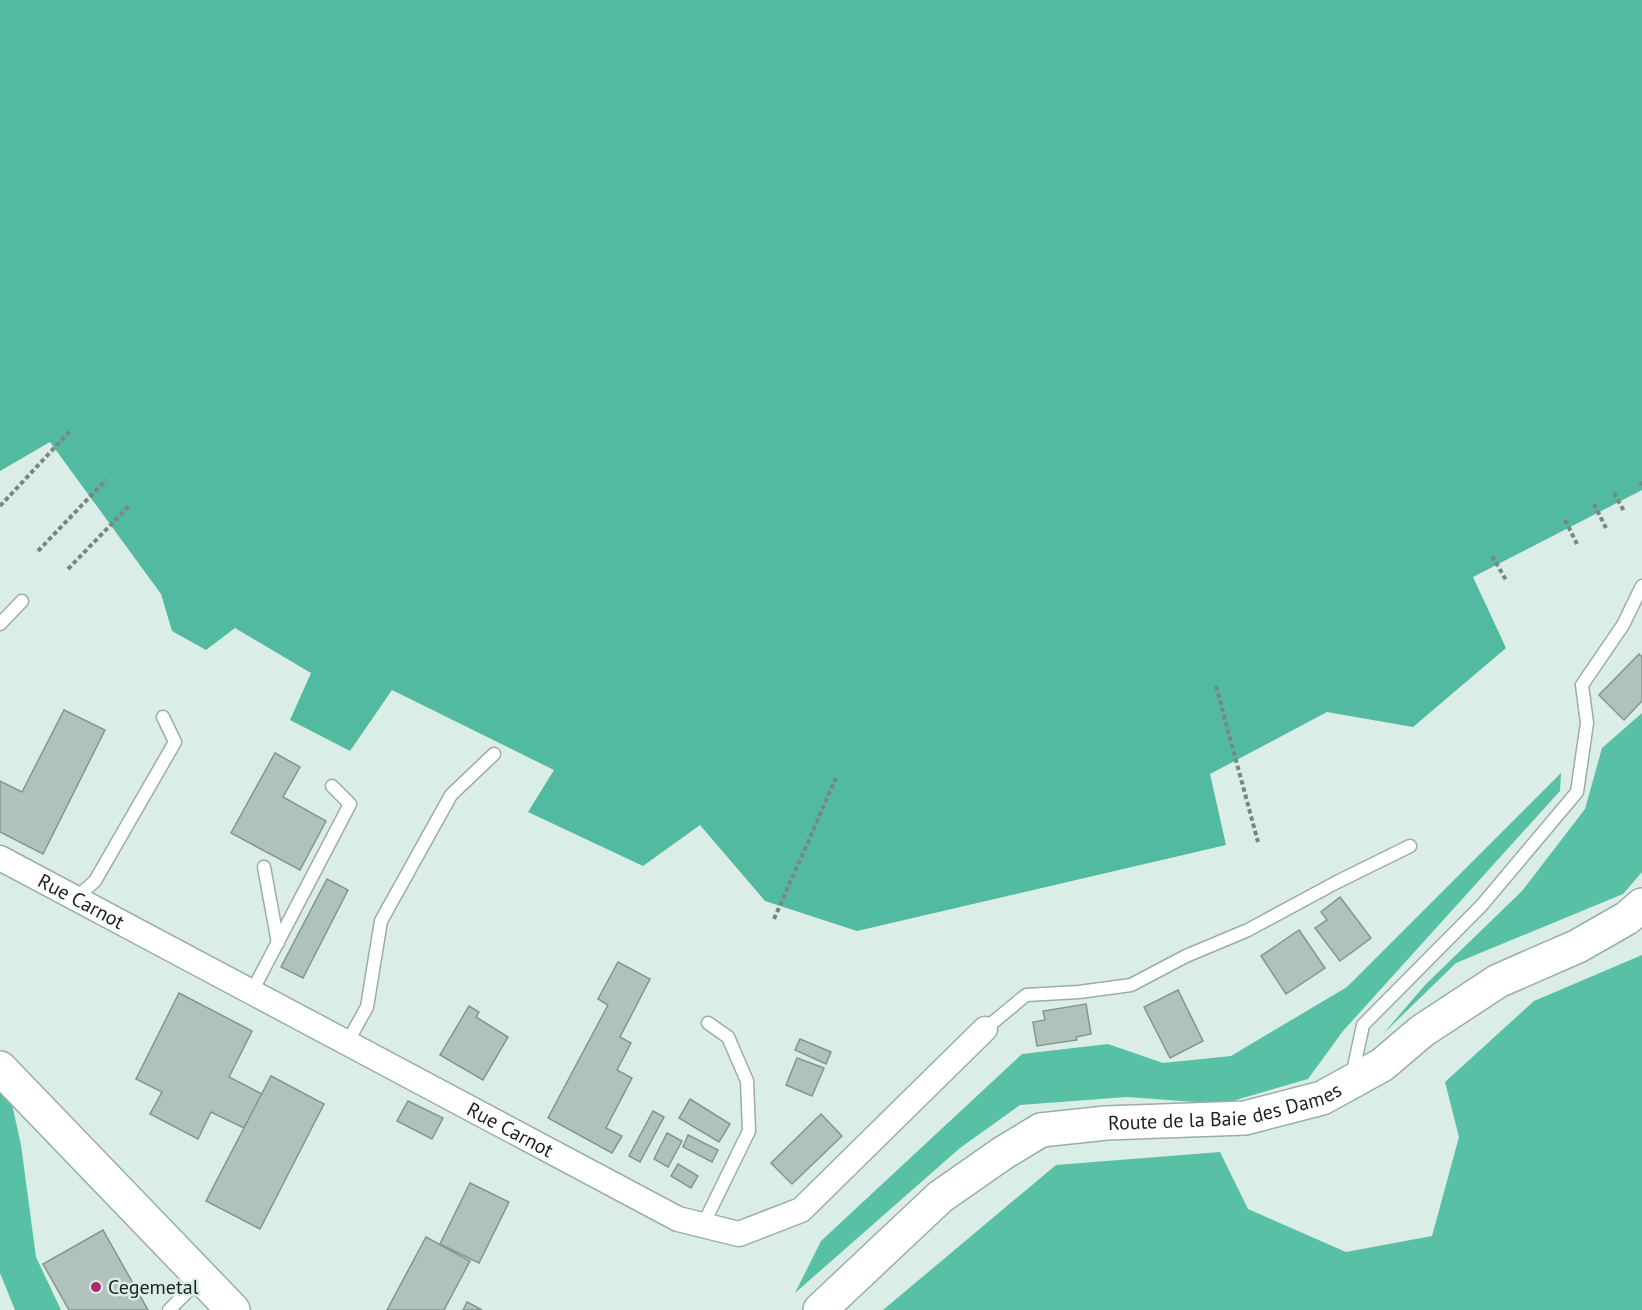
<svg xmlns="http://www.w3.org/2000/svg" width="1642" height="1310" font-family="'PT Sans',sans-serif">
  <style>
    .forest { fill: #58c0a5 }
    .water { fill: #52baa0 }
    .building { fill: #b0c2bc; stroke: #849690; stroke-width: 1.5 }
    .lines { fill: none; stroke-linecap: round; stroke-linejoin: round }
    .lane-casing { stroke: #9bada7; stroke-width: 15 }
    .street-casing { stroke: #9bada7; stroke-width: 27 }
    .secondary-casing { stroke: #9bada7; stroke-width: 36 }
    .path { stroke: #798682; stroke-width: 4; stroke-dasharray: 4.5 3; stroke-linecap: butt }
    .lane { stroke: #fff; stroke-width: 12 }
    .street { stroke: #fff; stroke-width: 24 }
    .secondary { stroke: #fff; stroke-width: 33 }
    .poi-dot { fill: #af296f; stroke: #daede7; stroke-width: 2 }
    .labels { text-anchor: middle; stroke-width: 5; stroke-linejoin: round; paint-order: stroke }
    .street-label { font-size: 20px; fill: #1a211e; stroke: #daede7 }
    .poi-label { font-size: 20px; fill: #1a211e; stroke: #daede7; text-anchor: start }
  </style>
  <rect width="100%" height="100%" fill="#daede7"/>
  <g class="forest">
    <path d="M1642 713V872L1623 894 1456 963 1383 1034 1425 985 1522 891 1585 809 1602 748Z"/>
    <path d="M1561 773 1560 791 1343 1031 1308 1079 1222 1104 1127 1097 1020 1105 960 1148 795 1293 821 1241 1022 1054 1108 1044 1163 1063 1231 1056 1347 987Z"/>
    <path d="M1642 955V1310H883L1056 1165 1220 1152 1248 1209 1346 1252 1432 1236 1459 1137 1445 1082 1534 1001Z"/>
    <path d="M0 1091 11 1100 21 1145 36 1257 61 1310H15L0 1273Z"/>
  </g>
  <path class="water" d="M0 0H1642V490L1473 577 1506 648 1413 727 1327 712 1210 774 1226 845 857 931 765 901 700 825 643 866 528 812 554 770 392 690 350 751 290 720 311 673 235 628 206 650 172 631 161 594 50 442 0 471Z"/>
  <g class="building">
    <path d="M1639 654 1642 657V701L1624 720 1599 695Z"/>
    <path d="M64 710 105 730 43 854 0 832V781L22 792Z"/>
    <path d="M275 753 300 767 283 797 326 821 300 870 231 833Z"/>
    <path d="M327 879 348 890 303 978 281 967Z"/>
    <path d="M1340 897 1371 938 1340 961 1315 928 1327 920 1321 912Z"/>
    <path d="M1299 930 1325 968 1286 994 1261 956Z"/>
    <path d="M618 962 650 979 620 1037 631 1043 617 1070 632 1078 606 1128 622 1136 612 1153 548 1118 608 1005 598 999Z"/>
    <path d="M1178 990 1203 1041 1170 1058 1144 1007Z"/>
    <path d="M179 993 252 1031 229 1077 262 1094 244 1128 211 1112 198 1139 150 1114 162 1092 136 1079Z"/>
    <path d="M1086 1004 1091 1034 1076 1037 1077 1040 1037 1046 1033 1022 1045 1020 1043 1011Z"/>
    <path d="M469 1006 479 1012 476 1017 508 1037 483 1080 440 1055Z"/>
    <path d="M800 1039 831 1052 826 1064 795 1050Z"/>
    <path d="M797 1058 824 1068 812 1096 786 1085Z"/>
    <path d="M271 1076 324 1104 260 1229 206 1201Z"/>
    <path d="M690 1099 730 1124 719 1142 679 1118Z"/>
    <path d="M408 1101 443 1118 432 1139 397 1121Z"/>
    <path d="M653 1111 664 1117 640 1162 629 1156Z"/>
    <path d="M821 1114 842 1136 792 1184 771 1163Z"/>
    <path d="M667 1133 682 1141 668 1167 654 1159Z"/>
    <path d="M688 1135 718 1150 712 1162 683 1147Z"/>
    <path d="M678 1164 698 1176 691 1188 671 1176Z"/>
    <path d="M470 1183 509 1202 479 1263 440 1244Z"/>
    <path d="M103 1230 148 1310H69L43 1264Z"/>
    <path d="M426 1237 470 1261 444 1310H387Z"/>
    <path d="M467 1302 482 1310H463Z"/>
  </g>
  <g class="lines">
    <g class="lane-casing">
      <g id="lane">
        <path d="M0 624 22 601"/>
        <path d="M264 867 278 943"/>
        <path d="M75 899 95 881 175 742 163 717"/>
        <path d="M258 980 350 804 332 786"/>
        <path d="M985 1029 1026 995 1079 992 1131 985 1186 956 1248 930 1337 882 1410 846"/>
        <path d="M347 1043 367 1007 381 921 451 795 494 754"/>
        <path d="M1352 1076 1363 1025 1482 905 1577 792 1587 723 1582 685 1623 625 1642 586"/>
        <path d="M703 1225 749 1131 747 1081 728 1037 708 1023"/>
        <path d="M169 1310 200 1279"/>
      </g>
    </g>
    <g class="street-casing">
      <g id="street">
        <path id="s1" d="M0 858 678 1219 739 1234 801 1210 985 1029"/>
      </g>
    </g>
    <g class="secondary-casing">
      <g id="secondary">
        <path d="M0 1068 233 1310"/>
        <path id="s2" d="M820 1310 940 1197 1003 1153 1041 1130 1106 1123 1245 1118 1322 1098 1382 1065 1422 1031 1498 981 1578 946 1627 918 1642 905"/>
      </g>
    </g>
    <g class="path">
      <path d="M1640 482 1642 485"/>
      <path d="M1614 493 1624 511"/>
      <path d="M1594 504 1606 528"/>
      <path d="M0 506 72 429"/>
      <path d="M1565 520 1577 544"/>
      <path d="M38 551 106 480"/>
      <path d="M1492 556 1506 580"/>
      <path d="M68 569 129 506"/>
      <path d="M1216 686 1258 842"/>
      <path d="M774 919 836 778"/>
    </g>
    <use href="#lane" class="lane"/>
    <use href="#street" class="street"/>
    <use href="#secondary" class="secondary"/>
  </g>
  <circle class="poi-dot" cx="96" cy="1287" r="6"/>
  <g class="labels">
    <g class="street-label">
      <text dy="7" stroke="none"><textPath href="#s1" startOffset="92">Rue Carnot</textPath></text>
      <text dy="7" stroke="none"><textPath href="#s2" startOffset="472">Route de la Baie des Dames</textPath></text>
      <text dy="7" stroke="none"><textPath href="#s1" startOffset="578">Rue Carnot</textPath></text>
    </g>
    <g class="poi-label">
      <text x="108" y="1294">Cegemetal</text>
    </g>
  </g>
</svg>
